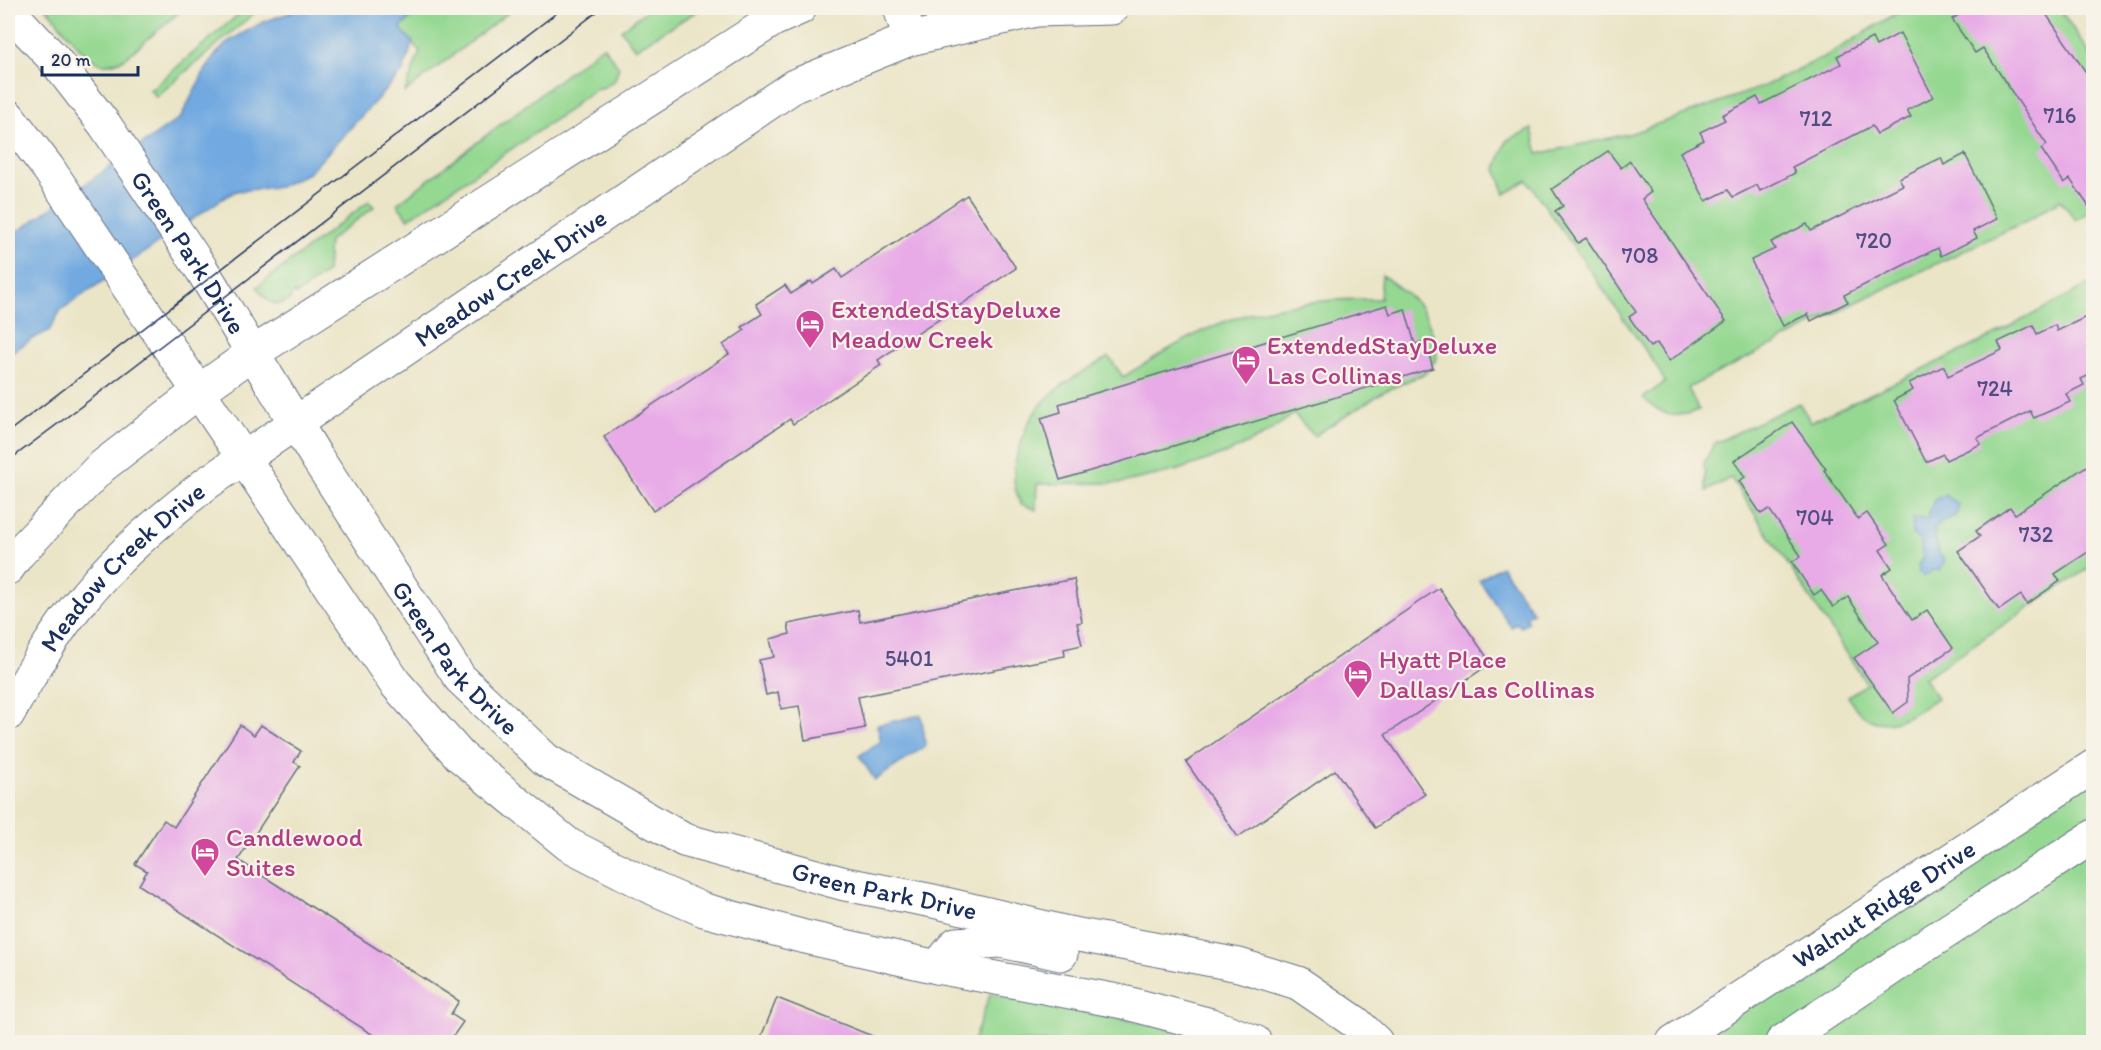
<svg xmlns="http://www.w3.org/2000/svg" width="2101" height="1050" font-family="Itim,sans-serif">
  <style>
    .green { fill: #94d891; stroke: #588478; stroke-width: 1.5 }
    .water { fill: #71a9e0; stroke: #466c9f; stroke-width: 1.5 }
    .building { fill: #e8abe7 }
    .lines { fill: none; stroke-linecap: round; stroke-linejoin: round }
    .minor-casing { stroke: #646f83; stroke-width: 35 }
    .minor { stroke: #fff; stroke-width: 33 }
    .tram { stroke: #1b2f5e; stroke-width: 1.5 }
    .labels { text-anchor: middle; stroke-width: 4.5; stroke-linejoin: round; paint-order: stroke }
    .number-label { font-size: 22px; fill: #4e4e80 }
    .street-label { font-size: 26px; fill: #1b2f5e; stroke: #f7f3e8 }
    .hotel-label { font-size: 26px; fill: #b23c85; stroke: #f7f3e8; text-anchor: start }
  </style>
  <rect width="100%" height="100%" fill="#f7f3e8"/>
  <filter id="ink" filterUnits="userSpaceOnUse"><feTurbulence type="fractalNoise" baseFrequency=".0167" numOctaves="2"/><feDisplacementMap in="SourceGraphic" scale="12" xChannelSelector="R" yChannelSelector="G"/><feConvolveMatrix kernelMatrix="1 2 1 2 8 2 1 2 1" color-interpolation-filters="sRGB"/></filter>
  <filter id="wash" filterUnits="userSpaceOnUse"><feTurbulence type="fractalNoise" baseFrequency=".008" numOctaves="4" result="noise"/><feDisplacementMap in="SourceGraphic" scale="24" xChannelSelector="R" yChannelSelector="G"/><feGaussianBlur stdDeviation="1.35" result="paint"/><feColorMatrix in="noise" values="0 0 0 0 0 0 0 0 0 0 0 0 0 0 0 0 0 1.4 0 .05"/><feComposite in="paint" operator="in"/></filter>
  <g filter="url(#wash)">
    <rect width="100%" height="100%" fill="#ebe5c8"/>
    <g class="green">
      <path d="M46 8H184L124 59C117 62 110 65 102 64 83 60 60 22 46 8Z"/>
      <path d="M246 8H260L156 97 150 90Z"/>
      <path d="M421 8H514L405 92 420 51 399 29Z"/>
      <path d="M650 8H702L635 49 621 30Z"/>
      <path d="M1905 8H2059L2093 58V208L2076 220 2060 200 2026 221 1853 304 1688 388 1699 410C1671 420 1664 416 1643 398L1665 382 1655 364 1527 180 1505 194 1496 169 1507 140 1532 129 1538 154 1632 133 1762 87 1828 55Z"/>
      <path d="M603 46 619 67 615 80 602 88H598L577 102 572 108 408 219 397 204Z"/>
      <path d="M369 201 374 207 329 241 327 272 296 295 295 292 290 296 291 299C274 310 267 301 257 287Z"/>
      <path d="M1382 275C1419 302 1431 310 1437 358L1426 373 1383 392 1314 436 1294 414 1264 435 1230 452 1178 470 1121 483 1037 484 1036 510 1021 504C1011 483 1012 468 1020 446 1023 438 1025 428 1030 420 1047 390 1080 373 1109 357L1123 377C1157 356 1191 334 1229 320 1277 304 1331 298 1380 299Z"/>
      <path d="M2093 282V565L1924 678 1937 698C1915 713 1884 737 1859 712 1855 708 1851 701 1848 696L1867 684 1731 478 1706 491 1704 463 1715 443 1799 403 1811 422 1991 337Z"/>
      <path d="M2093 771V1042H1694Z"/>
      <path d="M990 994 1206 1035 1221 1042H973Z"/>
    </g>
    <g class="water">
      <path d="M297 8H421L400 28 413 42 403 71 309 173 279 187 236 191 222 199 61 310 49 331 32 339 8 355V230H20L181 117 204 72 216 54 229 41 265 21 289 13Z"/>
      <path d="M1945 495 1958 504 1957 515 1944 521 1934 529 1938 552 1945 560 1941 571 1934 570 1924 577 1919 572 1918 565 1923 557 1919 540 1912 534 1913 518 1927 519 1934 500Z"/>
      <path d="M1501 566 1533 612 1526 617 1528 622 1521 627 1517 623 1511 627 1479 580Z"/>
      <path d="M921 715 926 746 875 780 859 756 881 741 877 725Z"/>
    </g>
    <g id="blocks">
      <g class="building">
        <path d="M1970 8H2042L2094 84V214L2070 179 2064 183 2041 149 2047 145 1983 48 1975 53 1952 19Z"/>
        <path d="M1900 33 1933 97 1907 110 1911 117 1877 134 1872 126 1792 167 1795 173 1760 191 1757 185 1733 197 1728 190 1706 201 1680 152 1704 140 1700 132 1725 120 1722 115 1757 97 1761 104 1841 64 1837 56 1872 38 1876 46Z"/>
        <path d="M1608 151 1621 168 1630 161 1651 192 1642 199 1726 321 1669 361 1657 343 1650 347 1629 317 1636 312 1586 238 1578 243 1555 211 1563 206 1552 189Z"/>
        <path d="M1965 154 1997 219 1973 231 1977 238 1941 256 1938 248 1844 295 1848 302 1811 321 1808 314 1783 326 1751 260 1775 249 1771 242 1807 224 1811 231 1903 185 1899 178 1941 158 1944 165Z"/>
        <path d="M967 195 1016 268 878 360 881 365 793 424 790 419 653 511 604 437 729 354 723 345 745 330 742 327 762 314 756 304 785 285 791 294 811 281 813 284 836 269 842 278Z"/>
        <path d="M1387 305 1390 314 1405 309 1415 344 1425 341 1433 368 1060 480 1041 418 1061 412 1059 404Z"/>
        <path d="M2086 317 2094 334V373L2081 379 2084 385 2066 394 2070 402 2034 418 2030 411 1977 438 1981 444 1946 460 1943 454 1926 462 1894 400 1913 390 1909 383 1944 366 1948 376 2002 350 1998 342 2033 325 2037 334 2055 325 2057 331Z"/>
        <path d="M1792 422 1826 469 1824 470 1858 519 1867 513 1889 544 1880 550 1892 568 1882 575 1912 620 1927 610 1953 648 1907 679 1908 702 1893 713 1854 658 1878 642 1848 597 1833 607 1821 590 1814 595 1792 562 1801 556 1769 509 1761 514 1739 481 1745 477 1734 461Z"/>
        <path d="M2094 461V548L2055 574 2060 581 2027 604 2021 595 1999 610 1958 551 1980 536 1976 531 2010 507 2015 514Z"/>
        <path d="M1074 579 1082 622 1077 623 1082 645 1064 649 1065 656 858 697 865 728 805 740 799 706 781 709 778 692 766 695 759 660 774 657 770 639 790 634 788 624 858 610 860 622Z"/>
        <path d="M1439 588 1491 663 1385 735 1425 794 1375 828 1335 770 1238 837 1186 762Z"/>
        <path d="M240 725 254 735 261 725 301 751 294 762 300 766 238 860 459 1001 451 1014 463 1022 449 1042H384L139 885 147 871 135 864 164 820 174 827Z"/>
        <path d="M777 998 885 1041V1042H759Z"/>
      </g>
    </g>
  </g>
  <g filter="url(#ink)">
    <use href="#blocks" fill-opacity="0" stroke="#646f83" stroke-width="1.5"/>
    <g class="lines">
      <g class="minor-casing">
        <g id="minor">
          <path d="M900 8 910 39"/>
          <path id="s1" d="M8 10 54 59 105 125 202 270 317 458 460 678 546 760 684 840 845 884 933 901 1068 933 1239 965 1298 983 1355 1022 1376 1042"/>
          <path d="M8 116 48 168 395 683 460 756 569 845 655 889 704 910 801 936 937 967 1123 1002 1211 1025 1255 1042"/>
          <path d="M8 568 18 554 100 468 198 392 253 353 773 20 800 8"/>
          <path id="s2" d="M8 714C31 673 55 631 86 595 121 552 164 517 207 483L794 86 910 39 1037 10 1112 8"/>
          <path d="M937 967 956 944 1001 941 1061 954"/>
          <path id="s3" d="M1673 1042 2094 766"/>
          <path d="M1782 1042 1926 945 2094 836"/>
        </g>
      </g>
      <use href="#minor" class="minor"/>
      <g class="tram">
        <path d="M8 432 563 8"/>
        <path d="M8 461 111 384 602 8"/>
      </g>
    </g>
  </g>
  <defs>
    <g id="hotel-pin" transform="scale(1.5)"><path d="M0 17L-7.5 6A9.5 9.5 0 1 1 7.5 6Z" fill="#d1479c" stroke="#f7f3e8"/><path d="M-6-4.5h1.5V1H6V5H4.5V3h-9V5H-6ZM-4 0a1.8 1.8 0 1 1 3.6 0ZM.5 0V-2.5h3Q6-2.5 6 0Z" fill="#fff"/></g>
  </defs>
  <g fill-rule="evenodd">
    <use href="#hotel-pin" x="810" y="324"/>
    <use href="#hotel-pin" x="1246" y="360"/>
    <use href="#hotel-pin" x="1358" y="674"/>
    <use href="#hotel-pin" x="205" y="852"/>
  </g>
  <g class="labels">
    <g class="number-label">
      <text x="2060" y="123">716</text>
      <text x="1816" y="126">712</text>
      <text x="1874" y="248">720</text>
      <text x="1640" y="263">708</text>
      <text x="1995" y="396">724</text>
      <text x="1815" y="525">704</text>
      <text x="2036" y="542">732</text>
      <text x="909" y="666">5401</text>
    </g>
    <g class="street-label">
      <text dy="9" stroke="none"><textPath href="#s1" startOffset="303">Green Park Drive</textPath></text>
      <text dy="9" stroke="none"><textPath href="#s2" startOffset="674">Meadow Creek Drive</textPath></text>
      <text dy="9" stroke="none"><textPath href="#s2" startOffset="188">Meadow Creek Drive</textPath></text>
      <text dy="9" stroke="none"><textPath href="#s1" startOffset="789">Green Park Drive</textPath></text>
      <text dy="9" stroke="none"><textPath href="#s1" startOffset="1293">Green Park Drive</textPath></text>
      <text dy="9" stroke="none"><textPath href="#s3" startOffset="252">Walnut Ridge Drive</textPath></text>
    </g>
    <g class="hotel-label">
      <text x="831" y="318">ExtendedStayDeluxe<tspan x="831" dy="30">Meadow Creek</tspan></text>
      <text x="1267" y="354">ExtendedStayDeluxe<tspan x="1267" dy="30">Las Collinas</tspan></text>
      <text x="1379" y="668">Hyatt Place<tspan x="1379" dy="30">Dallas/Las Collinas</tspan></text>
      <text x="226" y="846">Candlewood<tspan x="226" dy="30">Suites</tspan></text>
    </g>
  </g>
  <rect width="2101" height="1050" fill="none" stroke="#f7f3e8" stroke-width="30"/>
  <path d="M42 66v9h96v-9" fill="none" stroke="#1b2f5e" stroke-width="3"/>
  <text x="51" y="66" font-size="18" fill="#1b2f5e" stroke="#f7f3e8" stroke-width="4.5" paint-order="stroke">20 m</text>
</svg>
